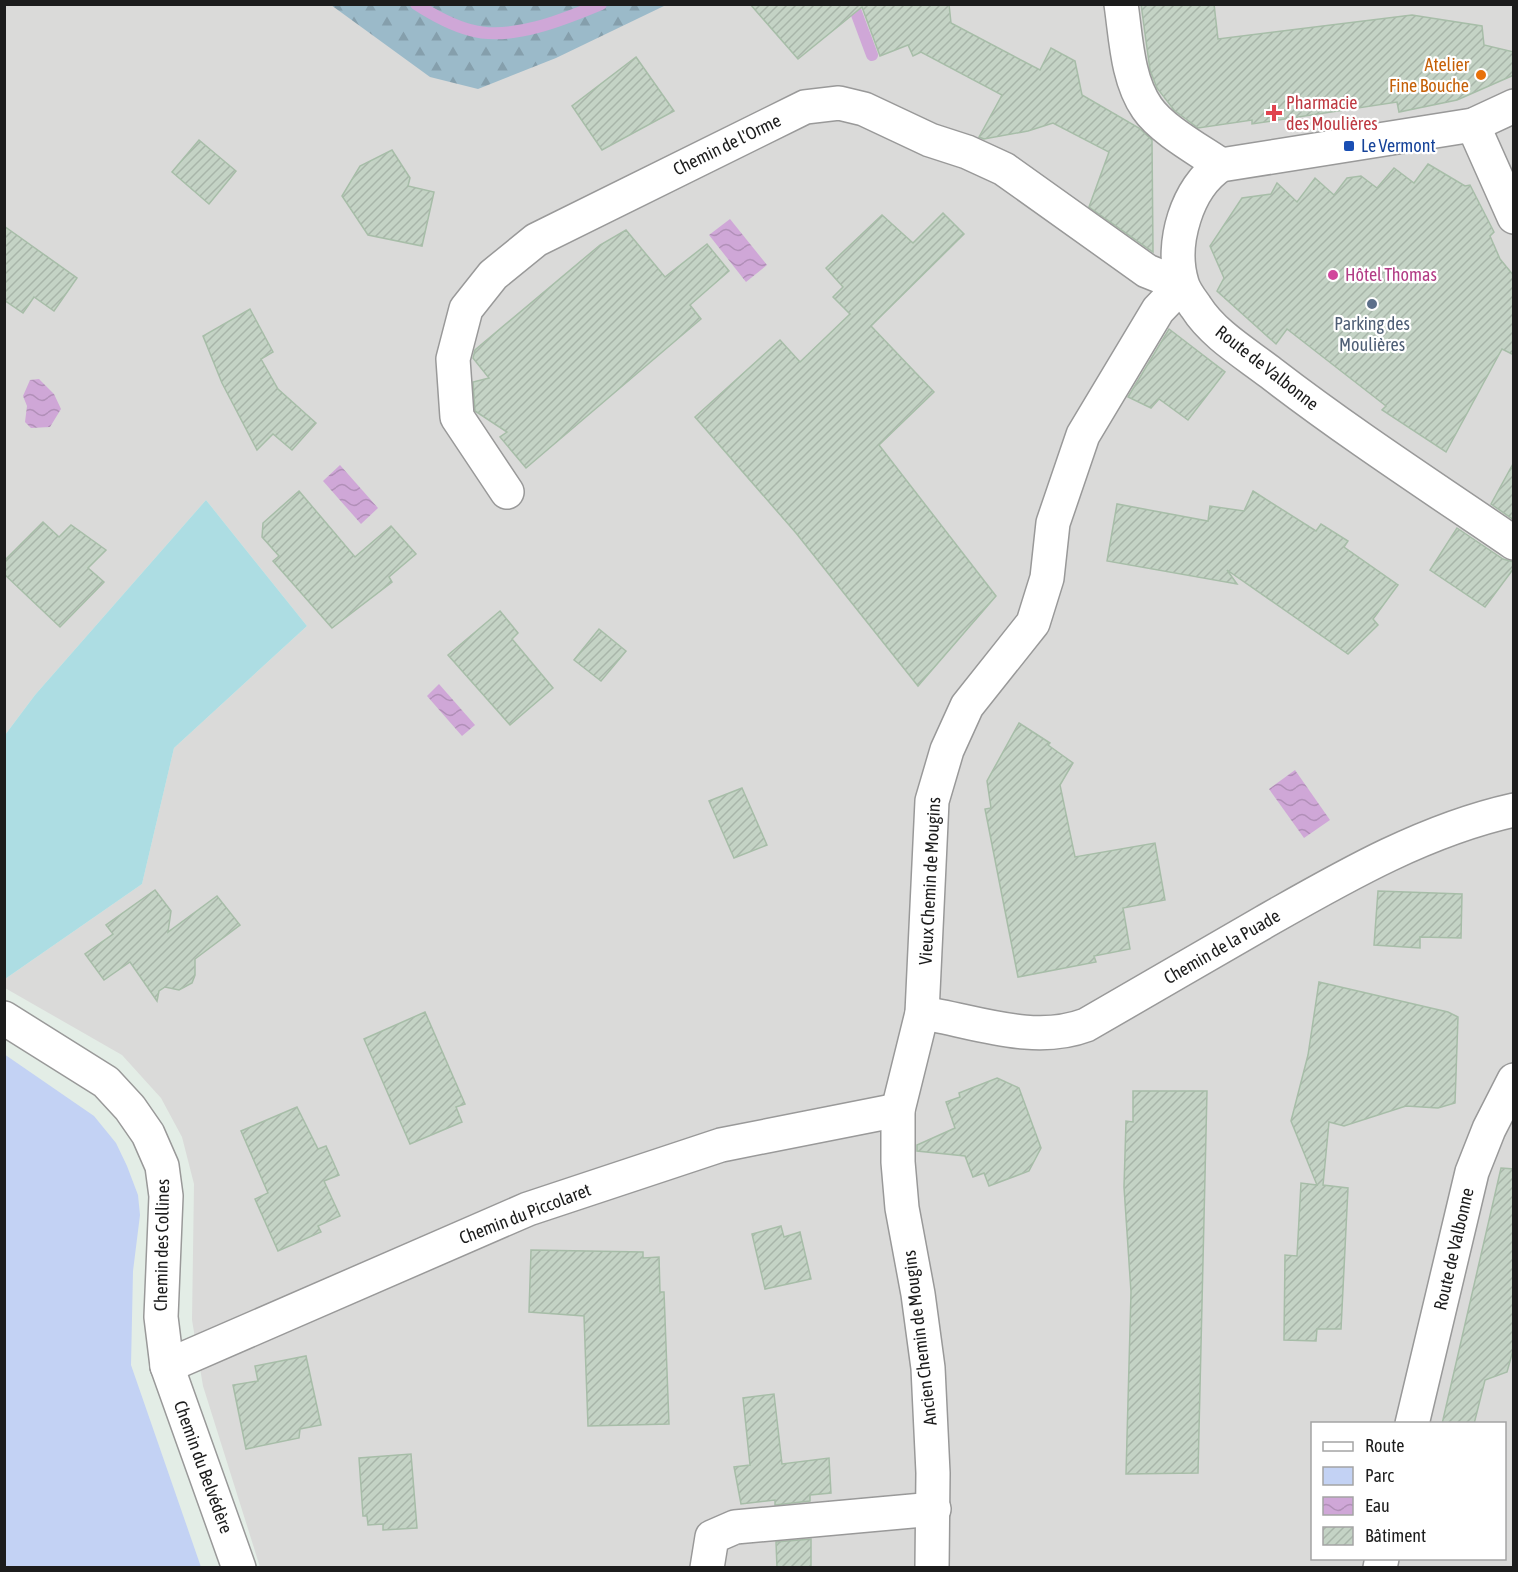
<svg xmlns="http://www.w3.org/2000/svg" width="1518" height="1572" font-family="'Asap Condensed',sans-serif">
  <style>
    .residential { fill: #dadad9; fill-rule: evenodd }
    .grass { fill: #addde3 }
    .forest { fill: url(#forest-firs) }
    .park { fill: #c3d2f4 }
    .water { fill: url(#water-waves) }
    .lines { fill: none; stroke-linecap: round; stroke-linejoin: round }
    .stream { stroke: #cfa7d7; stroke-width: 12 }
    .building { fill: url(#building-hatch); stroke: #a7bda8; stroke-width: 1.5 }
    .minor-casing { stroke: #999; stroke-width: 36 }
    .tertiary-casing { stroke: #999; stroke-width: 36 }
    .minor { stroke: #fff; stroke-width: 33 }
    .tertiary { stroke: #fff; stroke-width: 33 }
    .food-dot { fill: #e8710a; stroke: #fff; stroke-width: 2 }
    .health-dot { fill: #e0444e; stroke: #fff; stroke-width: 2 }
    .transit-dot { fill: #1a4fb4; stroke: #fff; stroke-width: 2 }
    .hotel-dot { fill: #d1479c; stroke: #fff; stroke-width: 2 }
    .service-dot { fill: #5c6f8a; stroke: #fff; stroke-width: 2 }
    .labels { text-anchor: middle; stroke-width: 4.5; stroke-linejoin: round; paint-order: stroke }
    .food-label { font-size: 18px; fill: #c56008; stroke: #fff; text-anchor: end }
    .health-label { font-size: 18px; fill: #be3a42; stroke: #fff; text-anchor: start }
    .street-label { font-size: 18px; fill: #1c1c1c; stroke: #fff }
    .transit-label { font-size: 18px; fill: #164399; stroke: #fff; text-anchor: start }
    .hotel-label { font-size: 18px; fill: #b23c85; stroke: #fff; text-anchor: start }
    .service-label { font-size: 18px; fill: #4e5e75; stroke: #fff }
  </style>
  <defs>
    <pattern id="forest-firs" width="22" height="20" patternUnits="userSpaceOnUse" patternTransform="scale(1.5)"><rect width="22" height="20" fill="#9bbac9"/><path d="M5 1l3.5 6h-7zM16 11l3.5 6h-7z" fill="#859fac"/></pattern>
    <pattern id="water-waves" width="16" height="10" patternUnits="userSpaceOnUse" patternTransform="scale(1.5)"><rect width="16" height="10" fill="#cfa7d7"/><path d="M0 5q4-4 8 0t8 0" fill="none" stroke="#b18fb8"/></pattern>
    <pattern id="building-hatch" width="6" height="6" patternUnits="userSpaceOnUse" patternTransform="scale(1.5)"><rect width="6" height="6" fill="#c4d3c5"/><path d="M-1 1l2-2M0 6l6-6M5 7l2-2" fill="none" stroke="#a8b5a9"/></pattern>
  </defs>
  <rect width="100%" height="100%" fill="#e3ede6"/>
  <path class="residential" d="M5 5H1513V1567H260L203 1386 192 1320 194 1184 182 1137 161 1098 122 1055 5 988V979L142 884 174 748 307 626 206 500 35 695 5 735ZM1312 1424H1504V1558H1312Z"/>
  <path class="grass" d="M206 500 307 626 174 748 142 884 5 979V735L35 695Z"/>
  <path class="forest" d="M331 5H666L556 58 478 89 430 77Z"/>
  <path class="park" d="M4 1054 94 1116 116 1143 127 1166 138 1195 140 1215 133 1271 131 1365 201 1567H5Z"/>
  <g class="water">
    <path d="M730 219 767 265 746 282 709 235Z"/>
    <path d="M39 379 54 394 61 409 50 427 31 428 25 422 27 406 23 396 30 380Z"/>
    <path d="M340 465 378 508 361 524 323 481Z"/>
    <path d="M439 684 475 725 462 736 427 696Z"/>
    <path d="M1295 770 1330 820 1304 838 1269 789Z"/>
  </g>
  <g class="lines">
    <g class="stream">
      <path d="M416 4C433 15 451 25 470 30 510 42 565 19 601 4"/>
      <path d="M853 4 872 55"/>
    </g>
  </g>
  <g class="building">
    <path d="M750 4H949L951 23 1040 70 1051 48 1075 61 1082 95 1139 128 1152 140 1153 252 1089 207 1109 152 1053 123 1028 131 984 139 979 137 1002 95 921 52 913 56 908 45 880 56 862 7 798 59Z"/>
    <path d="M1141 4H1214L1218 39 1412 15 1482 26 1484 45 1514 52V75L1457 100 1399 112 1397 102 1252 124V120L1198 128 1174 110 1157 88 1150 70Z"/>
    <path d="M636 57 674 111 602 150 572 106Z"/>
    <path d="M199 140 236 171 209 204 172 172Z"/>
    <path d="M392 150 410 178 408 186 434 192 422 246 368 235 342 196 360 166Z"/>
    <path d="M1428 164 1465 186 1470 185 1494 232 1490 236 1500 259 1514 276V355L1502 349 1446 452 1382 410 1386 406 1287 329 1276 344 1217 291 1224 278 1210 246 1242 198 1271 194 1277 183 1297 202 1315 178 1334 195 1347 178 1361 176 1377 188 1394 168 1414 183Z"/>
    <path d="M943 213 964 234 871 326 934 392 879 445 996 596 918 686 796 533 695 417 780 340 800 362 850 314 833 297 843 287 826 268 882 215 913 243Z"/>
    <path d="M4 226 77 278 54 311 34 297 23 313 4 300Z"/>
    <path d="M626 230 665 277 707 244 729 271 690 305 701 319 526 468 500 437 507 432 475 411 473 382 489 378 473 358 475 350 600 245Z"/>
    <path d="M250 309 273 352 261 359 278 389 316 423 292 450 273 434 257 450 222 383 203 336Z"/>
    <path d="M1169 329 1225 372 1188 420 1159 399 1151 408 1128 397Z"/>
    <path d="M1514 462V520L1491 504Z"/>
    <path d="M299 491 355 557 391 526 416 554 389 577 392 582 332 628 273 561 279 556 262 537 263 523Z"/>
    <path d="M1253 491 1316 531 1321 524 1348 541 1344 547 1398 585 1373 619 1378 625 1348 654 1227 570 1237 584 1107 561 1117 504 1208 521 1210 506 1244 511Z"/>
    <path d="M43 522 59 537 71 525 106 550 88 568 104 582 60 627 4 574V561Z"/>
    <path d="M1457 528 1503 559 1514 562V568L1485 607 1430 570Z"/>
    <path d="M500 611 518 633 512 639 553 688 510 725 448 655Z"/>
    <path d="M599 629 626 651 601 681 574 660Z"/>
    <path d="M1019 723 1050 743 1048 745 1073 763 1060 785 1075 857 1155 843 1165 900 1123 908 1130 949 1094 956 1096 962 1018 977 985 809 991 808 987 781Z"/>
    <path d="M742 788 767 845 734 858 709 801Z"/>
    <path d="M155 890 171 911 168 932 217 896 240 925 195 959V975L192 983 179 990 165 987 159 991 157 1001 130 962 104 980 85 954 113 934 106 925Z"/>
    <path d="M1378 891 1462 894 1461 938 1420 937V948L1374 945Z"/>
    <path d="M1319 982 1448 1012 1458 1017 1455 1103 1438 1108 1406 1106 1344 1126 1329 1122 1323 1185 1348 1188 1341 1329H1317L1316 1341 1284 1340 1285 1255 1297 1256 1301 1183 1317 1185 1291 1121 1308 1055Z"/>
    <path d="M425 1012 465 1104 456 1107 462 1122 410 1144 364 1039Z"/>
    <path d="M997 1078 1019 1088 1041 1148 1029 1171 989 1186 984 1173 973 1177 965 1156 917 1151V1145L955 1128 946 1102 960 1097 959 1093Z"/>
    <path d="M1133 1091H1207L1198 1473 1126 1474 1131 1292 1124 1187 1126 1121 1133 1122Z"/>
    <path d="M297 1107 318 1149 326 1146 339 1175 324 1181 340 1216 318 1226 321 1232 278 1251 255 1199 268 1193 241 1131Z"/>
    <path d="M1501 1168 1514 1169V1347L1507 1372 1485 1380 1474 1424H1442Z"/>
    <path d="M781 1226 784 1237 800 1232 811 1279 765 1289 752 1234Z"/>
    <path d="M531 1250 643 1252V1258L659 1257 660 1292H664L669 1424 588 1426 584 1316 529 1312Z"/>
    <path d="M306 1356 321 1425 300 1429 299 1438 246 1449 233 1385 258 1381 255 1366Z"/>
    <path d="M774 1394 782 1464 829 1458 831 1493 810 1495V1501L775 1505V1500L741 1504 734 1467 750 1465 743 1398Z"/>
    <path d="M411 1454 417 1528 383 1530V1524L368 1525 367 1516H363L359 1458Z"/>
    <path d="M811 1539V1568H777L776 1542Z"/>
  </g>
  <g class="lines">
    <g class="minor-casing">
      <g id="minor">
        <path d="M507 492 457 417 453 359 466 309 493 275 536 240 805 107 839 103 864 109 930 140 967 152 1004 169 1147 271 1182 285 1158 310 1083 435 1053 523 1047 578 1033 623 967 706 947 750 932 801 922 1013 898 1110V1162L902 1208 918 1294 928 1368 933 1473 932 1568"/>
        <path d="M922 1013C975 1021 1033 1045 1086 1025 1145 991 1205 956 1264 922 1343 877 1424 830 1514 810"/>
        <path d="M167 1366 528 1209 721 1145 898 1110"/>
        <path d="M707 1568 712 1537 735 1527 934 1509"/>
      </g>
    </g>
    <g class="tertiary-casing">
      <g id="tertiary">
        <path d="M1121 4C1126 38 1127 79 1147 108 1161 129 1199 150 1221 165"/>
        <path d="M1514 106 1473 125 1221 165C1187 187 1170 244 1182 283 1184 291 1191 300 1196 307 1213 334 1245 353 1271 373 1349 433 1432 487 1514 543"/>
        <path d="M1473 125 1514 217"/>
        <path d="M4 1018 106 1082 130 1108 148 1134 162 1166 166 1196 161 1317 167 1366 239 1568"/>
        <path d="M1412 1424 1472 1172 1489 1129 1514 1080"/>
        <path d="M1380 1568 1382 1558"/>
      </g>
    </g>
    <use href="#minor" class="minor"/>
    <use href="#tertiary" class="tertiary"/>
  </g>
  <circle class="food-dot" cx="1481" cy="75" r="6"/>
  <path class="health-dot" d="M1271 104h6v6h6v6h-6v6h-6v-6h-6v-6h6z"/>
  <rect class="transit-dot" x="1343" y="140" width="12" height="12" rx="3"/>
  <circle class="hotel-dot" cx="1333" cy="275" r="6"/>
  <circle class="service-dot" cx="1372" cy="304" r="6"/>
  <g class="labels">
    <g class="food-label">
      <text x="1469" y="71">Atelier<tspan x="1469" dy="21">Fine Bouche</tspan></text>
    </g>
    <g class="health-label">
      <text x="1286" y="109">Pharmacie<tspan x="1286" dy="21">des Moulières</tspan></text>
    </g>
    <g class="street-label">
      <text transform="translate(727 145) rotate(-26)" y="6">Chemin de l'Orme</text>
      <text transform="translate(1267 368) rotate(38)" y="6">Route de Valbonne</text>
      <text transform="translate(930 881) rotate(-87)" y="6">Vieux Chemin de Mougins</text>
      <text transform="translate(1222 947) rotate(-30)" y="6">Chemin de la Puade</text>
      <text transform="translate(525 1214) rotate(-21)" y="6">Chemin du Piccolaret</text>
      <text transform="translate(162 1245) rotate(-89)" y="6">Chemin des Collines</text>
      <text transform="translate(1454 1249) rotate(-77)" y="6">Route de Valbonne</text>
      <text transform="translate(920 1338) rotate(-97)" y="6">Ancien Chemin de Mougins</text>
      <text transform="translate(203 1467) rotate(70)" y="6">Chemin du Belvédère</text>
    </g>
    <g class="transit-label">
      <text x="1361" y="152">Le Vermont</text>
    </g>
    <g class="hotel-label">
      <text x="1345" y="281">Hôtel Thomas</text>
    </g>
    <g class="service-label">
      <text x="1372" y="330">Parking des<tspan x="1372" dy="21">Moulières</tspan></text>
    </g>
  </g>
  <rect width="1518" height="1572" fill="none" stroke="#1c1c1c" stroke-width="12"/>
  <rect x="1311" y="1422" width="195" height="138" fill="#ffffff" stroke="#a4a4a4" stroke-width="1.5"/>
  <rect x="1323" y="1442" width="30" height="9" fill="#ffffff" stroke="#a4a4a4" stroke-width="1.5"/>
  <text x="1365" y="1452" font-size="18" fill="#1c1c1c">Route</text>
  <rect x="1323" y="1467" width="30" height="18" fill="#c3d2f4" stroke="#a4a4a4" stroke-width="1.5"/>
  <text x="1365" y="1482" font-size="18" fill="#1c1c1c">Parc</text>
  <rect x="1323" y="1497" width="30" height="18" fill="url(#water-waves)" stroke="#a4a4a4" stroke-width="1.5"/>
  <text x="1365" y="1512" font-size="18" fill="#1c1c1c">Eau</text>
  <rect x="1323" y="1527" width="30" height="18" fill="url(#building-hatch)" stroke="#a4a4a4" stroke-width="1.5"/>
  <text x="1365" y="1542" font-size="18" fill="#1c1c1c">Bâtiment</text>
</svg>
